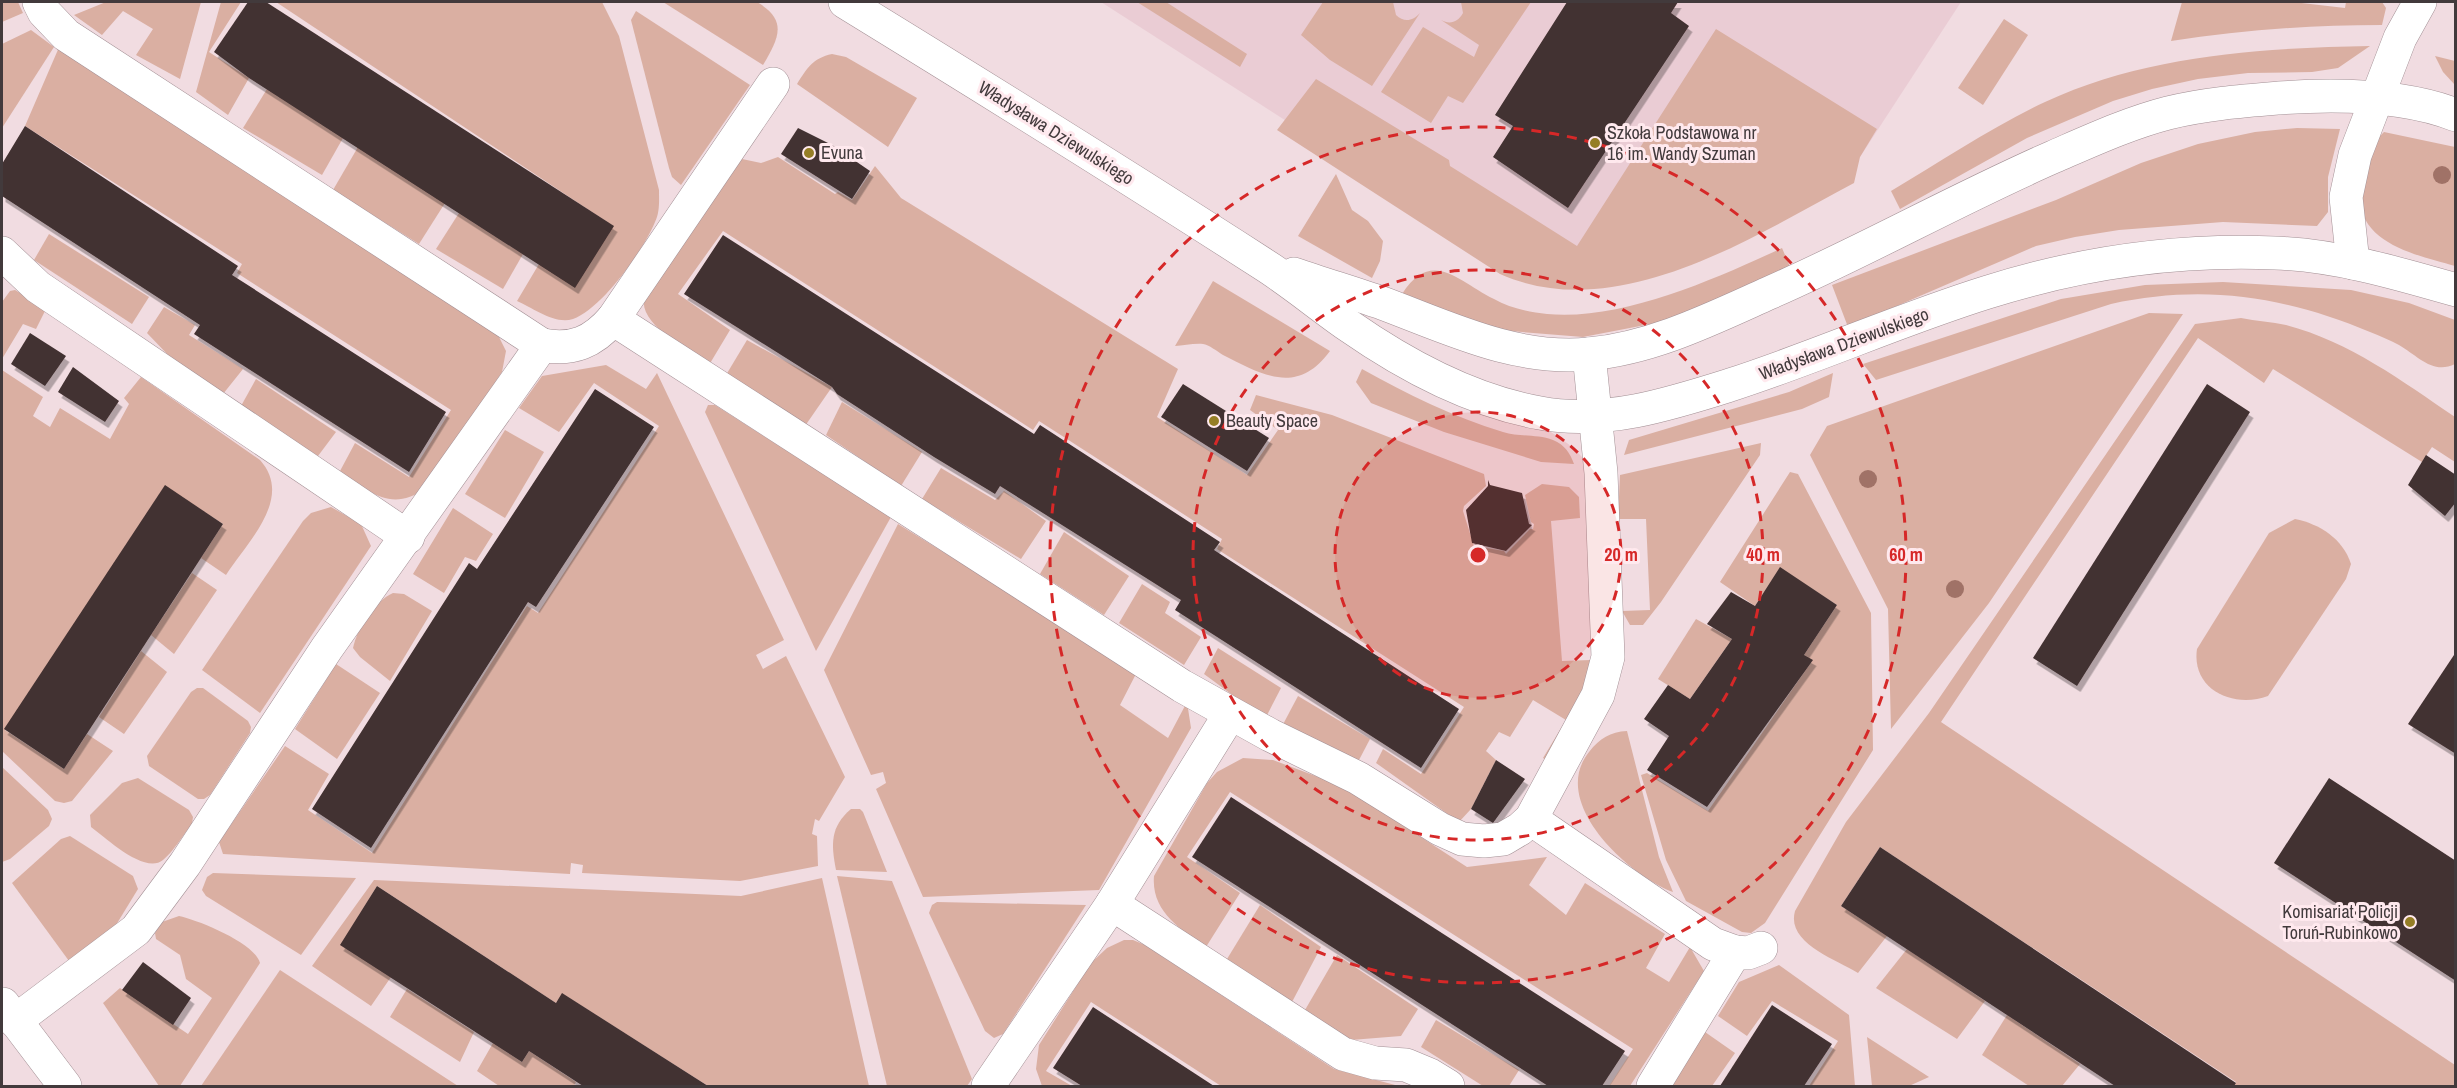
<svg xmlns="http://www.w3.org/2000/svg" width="2457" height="1088" font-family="'Archivo Narrow',sans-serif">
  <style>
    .built { fill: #eaccd4 }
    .green { fill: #daafa2 }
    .building { fill: #423131; filter: url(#shadow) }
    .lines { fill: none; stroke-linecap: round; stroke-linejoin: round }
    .street-casing { stroke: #a39095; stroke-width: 34 }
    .secondary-casing { stroke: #a39095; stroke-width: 34 }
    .street { stroke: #fff; stroke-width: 33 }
    .secondary { stroke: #fff; stroke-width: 33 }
    .tree { fill: #a07267 }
    .ring { fill: none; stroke: #d62828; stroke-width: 3; stroke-dasharray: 10 8 }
    .poi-dot { fill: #957e25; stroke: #ffe9ee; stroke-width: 2 }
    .labels { text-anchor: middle; stroke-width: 6; stroke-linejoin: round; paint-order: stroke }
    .street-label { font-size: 18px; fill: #423a3c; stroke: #ffe9ee }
    .poi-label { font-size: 18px; fill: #423a3c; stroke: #ffe9ee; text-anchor: start }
    .centre { fill: #d62828; stroke: #ffe9ee; stroke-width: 3 }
    .ring-label { font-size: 18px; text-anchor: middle; font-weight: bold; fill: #d62828; stroke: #ffe9ee; stroke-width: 6; stroke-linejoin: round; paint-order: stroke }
  </style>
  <defs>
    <filter id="shadow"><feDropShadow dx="3.5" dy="6" stdDeviation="0" flood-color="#0004"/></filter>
  </defs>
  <rect width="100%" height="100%" fill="#f1dce1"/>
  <path class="built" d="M1101 2H1961L1860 157 1517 269Z"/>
  <g class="green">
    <path d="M2 2H18L23 13 2 22Z"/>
    <path d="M106 2H201L180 79 136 55 153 29 123 11 102 35 74 15Z"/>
    <path d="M221 2H241L209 52 249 78 228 115 196 92Z"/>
    <path d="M276 2H602L619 36 659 190C659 200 660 212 655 222 644 249 602 309 573 319 555 325 533 308 517 301L539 264 613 226Z"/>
    <path d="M663 2H757C788 20 779 38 763 65Z"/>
    <path d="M1137 2H1166L1247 54 1240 67Z"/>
    <path d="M1323 2H1393L1396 15C1404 23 1413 21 1420 13L1372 86 1330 60 1301 35Z"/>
    <path d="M1461 2H1531L1463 103 1448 96 1431 123 1381 92 1423 27 1474 57 1479 45 1441 20C1450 25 1458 22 1463 13Z"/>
    <path d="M2182 2H2293L2345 8 2346 2H2382L2386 8 2382 25C2311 25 2241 30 2171 41Z"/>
    <path d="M636 11 750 85 681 185 672 177 669 168 631 20Z"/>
    <path d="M2004 19 2028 35 1983 105 1958 88Z"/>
    <path d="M1716 29 1877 129 1860 157 1854 183C1752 237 1617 326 1500 274L1277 130 1316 79 1449 160 1450 166 1577 246Z"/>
    <path d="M31 30 54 47 2 128V44Z"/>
    <path d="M60 45 497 333 506 351 502 372 426 488C391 513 370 492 340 471L355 443 409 477 451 410 237 273 242 264 25 126Z"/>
    <path d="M2370 46 2338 68 2312 72 2248 73 2198 79 2152 89 2113 101 2027 138 1900 209 1891 191C1942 161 1992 127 2045 102 2146 55 2261 48 2370 46Z"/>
    <path d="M832 54 846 57 917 98 888 147 797 84C807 68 813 58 832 54Z"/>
    <path d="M2435 56 2455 61V85L2443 72Z"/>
    <path d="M267 89 343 138 322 175 243 128Z"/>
    <path d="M2297 128 2340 129 2328 177V212L2317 226 2223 222 2119 230 2075 237 2036 246 1848 327 1832 285 2056 200 2141 163 2198 144 2255 132Z"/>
    <path d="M2384 132 2455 147V266C2417 255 2353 243 2361 189 2363 171 2374 153 2380 136Z"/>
    <path d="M358 147 445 203 419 244 333 190Z"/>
    <path d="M778 157 835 194 838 192 852 200 875 166 901 198 1178 369 1157 417 1247 475 1278 430 1250 410 1256 395 1332 415 1484 474 1486 486 1464 506 1463 511 1474 546 1504 551 1506 554 1530 529H1533L1534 524 1531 522 1525 495 1542 484 1569 487 1579 497 1580 518 1551 521 1562 661 1591 660 1587 701 1550 762 1543 758 1566 720 1533 700 1510 737 1499 732 1486 751 1496 760 1471 809 1459 822 1376 763 1383 749 1421 774 1464 707 1217 549 1222 539 1039 421 1033 430 723 231 678 294 730 330 709 365C690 351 640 325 644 300L742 159 761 163Z"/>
    <path d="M1336 174 1352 210 1368 221 1383 241 1380 261 1372 278 1298 236Z"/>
    <path d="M459 213 523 254 503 289 436 249Z"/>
    <path d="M49 234 149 297 132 324 34 260Z"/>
    <path d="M1782 248 1791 269 1661 322 1583 337 1498 330 1402 294C1432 247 1459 282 1494 299 1509 308 1529 312 1547 314 1622 321 1715 279 1782 248Z"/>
    <path d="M1213 281 1330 351C1297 396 1263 375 1223 355 1217 351 1209 345 1203 344 1194 343 1183 346 1175 346Z"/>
    <path d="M2223 282 2351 290 2409 303 2455 320V364C2433 375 2418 356 2399 345 2390 340 2380 336 2370 332 2284 296 2203 284 2111 304L1876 380 1863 364 2061 299 2145 285Z"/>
    <path d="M15 290 46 309 36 329 23 324 2 359V302L10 291Z"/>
    <path d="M164 307 195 325 189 335 243 369 223 394 171 358 147 333Z"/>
    <path d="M2149 313 2183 314 1989 603 1891 729 1888 609 1810 455 1827 426Z"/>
    <path d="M2241 318C2256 321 2272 322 2286 325 2350 342 2402 381 2455 417V462L2432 447 2422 462 2273 369 2264 383 2198 338 1941 722 2455 1065V1086H2234L2236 1082 1880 847 1841 906 1887 936 1858 973C1835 959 1786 943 1795 911L1846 822 1929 713 2195 324Z"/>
    <path d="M747 340 832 387 805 426 726 375Z"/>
    <path d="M606 365 646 389 657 373 784 640 756 655 763 669 786 656 845 777 819 821 815 819 812 834 817 836 818 866 740 881 582 873 583 865 571 863 570 874 223 854 219 842 285 746 329 774 308 810 372 853 527 606 538 613 659 426 594 383 559 432 519 408 542 376Z"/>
    <path d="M1362 369C1407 394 1453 417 1503 432 1519 437 1537 434 1553 440 1565 445 1570 453 1574 464L1541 462 1444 432 1371 403 1356 382Z"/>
    <path d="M2 370 43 397 33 416 50 427 60 408 110 439 129 404 124 398 141 377 260 460C294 498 248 541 226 575L201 558 223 524 165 486 5 730 64 769 87 734 113 751 72 801 64 803 55 801 2 751Z"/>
    <path d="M1833 373 1829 397 1802 409 1624 455 1629 440 1789 392Z"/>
    <path d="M256 379 336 432 318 456 241 406Z"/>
    <path d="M842 402 922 452 901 486 826 435Z"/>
    <path d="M708 405H715L891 517 816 651 705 412Z"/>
    <path d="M505 430 544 452 505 518 465 494Z"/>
    <path d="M1761 443 1760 455 1661 602 1643 625H1630L1622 611 1650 610 1646 519H1618L1620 475Z"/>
    <path d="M941 468 995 500 1004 491 1046 521 1021 559 922 499Z"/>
    <path d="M1790 472 1798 474 1871 613 1873 750 1765 923 1751 933 1742 932 1686 901 1666 860 1641 775 1647 773 1708 811 1812 661 1804 655 1837 605 1780 568 1755 606 1720 582Z"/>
    <path d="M331 507 361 524 371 546 260 713 202 670 303 521 311 513Z"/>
    <path d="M453 508 493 534 476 561 465 557 444 593 413 574Z"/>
    <path d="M2295 519C2320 524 2343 539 2351 564L2346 579 2268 696C2234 709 2191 690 2197 649L2269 533Z"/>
    <path d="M898 524 1137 672 1120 705 1168 738 1187 702 1191 728 1099 890 923 897 876 789 886 783 883 772 871 775 824 670Z"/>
    <path d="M1064 532 1129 576 1104 615 1040 574Z"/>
    <path d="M192 573 217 590 174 654 151 635Z"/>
    <path d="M1142 584 1170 602 1165 613 1201 637 1184 665 1119 623Z"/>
    <path d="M393 593 404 594 432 611 390 681 360 657 353 648C357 628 375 601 393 593Z"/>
    <path d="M1696 619 1732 639 1690 699 1658 679Z"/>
    <path d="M1218 648 1281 688 1265 719 1204 674Z"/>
    <path d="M141 651 167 672 124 734 99 717Z"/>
    <path d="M336 664 380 693 337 759 295 729Z"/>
    <path d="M197 688H203L248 721 251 727 250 733 210 795 204 799H198L149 766 147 756 191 692Z"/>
    <path d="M1298 696 1370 739 1359 760 1280 730Z"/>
    <path d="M1627 731 1659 857 1673 892C1630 876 1548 803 1589 752 1600 738 1610 732 1627 731Z"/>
    <path d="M1243 758 1273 760 1342 786 1467 867 1547 857 1529 885 1566 915 1585 883 1665 934 1646 968 1669 982 1690 947 1704 971 1630 1086H1609L1633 1049 1230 792 1187 857 1240 893 1206 947C1180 929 1151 911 1154 876L1207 783 1217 772Z"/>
    <path d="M2 767 48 810 52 819 49 826 10 859 2 862Z"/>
    <path d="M138 778 189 810 193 817 192 824C183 835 174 851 163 860 145 875 106 838 91 827L90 815 122 783Z"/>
    <path d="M851 809H860L863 812 887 872 836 870C831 844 830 827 851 809Z"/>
    <path d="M70 836 133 876 138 889 116 925 69 961 12 883 61 839Z"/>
    <path d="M213 873 356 878 301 955 206 896 202 890 207 877Z"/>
    <path d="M837 876 892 881 972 1079 967 1086H887Z"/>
    <path d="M822 878 869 1086H708L563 994 556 1003 377 886 341 945 391 977 371 1006 312 966 374 880 741 896Z"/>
    <path d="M937 902 1086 905 1003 1034 994 1038 985 1031 929 913 932 905Z"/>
    <path d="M1260 905 1321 947 1292 1002 1227 959Z"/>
    <path d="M179 916C198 920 255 943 260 963L180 1086H159L103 1003 120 988 188 1034 212 998 186 979 180 955 156 939 155 933 162 922Z"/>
    <path d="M1124 940H1133L1145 945 1334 1069 1399 1086H1221L1091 1002 1046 1071 1072 1086H1042L1036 1069 1039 1045 1091 963 1107 948Z"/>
    <path d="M1907 949 1985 1001 1957 1039 1876 988Z"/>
    <path d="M1337 955 1418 1009 1401 1036 1351 1040 1305 1010Z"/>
    <path d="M1779 965 1849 1015 1855 1086H1809L1838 1041 1772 1001 1747 1036 1718 1016 1739 982Z"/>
    <path d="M280 970 458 1086H201Z"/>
    <path d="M407 989 474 1032 460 1062 390 1017Z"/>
    <path d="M2007 1015 2080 1064 2062 1086H2029L1982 1055Z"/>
    <path d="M1436 1020 1519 1070 1509 1086H1483L1421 1047Z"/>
    <path d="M1705 1032 1735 1053 1712 1086H1670Z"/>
    <path d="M1867 1037 1929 1077 1909 1086H1872Z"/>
    <path d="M493 1043 522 1062 529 1051 576 1082 574 1086H499L477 1071Z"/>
  </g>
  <g class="building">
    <path d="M248 2H266L614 226 575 288 249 78 214 52Z"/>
    <path d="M1567 2H1678L1671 13 1689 26 1568 208 1493 157 1513 126 1495 115Z"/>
    <path d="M25 126 238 266 232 275 446 412 409 472 194 334 200 325 2 196V164Z"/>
    <path d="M798 128 832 145 870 171 852 199 781 154Z"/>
    <path d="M723 235 1034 434 1040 425 1220 542 1214 550 1459 709 1421 768 1175 610 1181 600 1000 486 995 494 934 457 837 394 832 387 684 294Z"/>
    <path d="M30 333 66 356 45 386 11 364Z"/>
    <path d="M73 367 119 401 105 422 58 392Z"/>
    <path d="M1183 384 1269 438 1247 471 1161 417Z"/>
    <path d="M2207 384 2250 412 2077 686 2033 658Z"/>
    <path d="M595 389 654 427 536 607 528 602 371 848 312 809 469 563 477 569Z"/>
    <path d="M2426 455 2456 475V502L2445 516 2408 485Z"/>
    <path d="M1488 480 1490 485 1522 493 1529 524 1532 525 1506 551 1472 543 1466 510 1488 486Z"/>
    <path d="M165 485 223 524 64 769 4 729Z"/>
    <path d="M1780 567 1837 605 1804 655 1813 660 1707 807 1647 770 1669 736 1644 719 1668 685 1690 699 1732 639 1707 624 1731 592 1755 606Z"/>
    <path d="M2456 652V754L2408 724Z"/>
    <path d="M1496 760 1525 779 1493 823 1471 809Z"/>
    <path d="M2329 778 2456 861V981L2274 863Z"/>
    <path d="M1231 797 1625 1051 1602 1086H1548L1192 857Z"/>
    <path d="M1880 847 2236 1083 2234 1086H2115L1841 906Z"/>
    <path d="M377 886 556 1003 562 993 708 1086H583L529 1051 522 1062 340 945Z"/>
    <path d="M143 962 191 998 173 1025 122 990Z"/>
    <path d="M1772 1005 1832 1044 1804 1086H1720Z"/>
    <path d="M1093 1007 1214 1086H1082L1053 1068Z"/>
  </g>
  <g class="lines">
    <g class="street-casing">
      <g id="street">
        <path d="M39 2 44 12 66 35 542 345"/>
        <path d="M2 253 38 287 408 537"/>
        <path d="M2353 263 2346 197 2355 155 2400 38 2420 2"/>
        <path d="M613 319 773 84"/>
        <path d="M1531 819 1713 944 1735 952"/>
        <path d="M1112 904 1343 1054 1375 1063 1406 1065 1430 1075 1448 1086"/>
        <path d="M3 1004 65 1086"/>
        <path d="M15 1021 136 930 185 864 327 648 542 345C573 351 593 342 613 319L1182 686 1270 735 1358 778 1440 829 1462 839 1484 841 1503 839 1520 829 1531 819 1598 695 1608 657 1601 473 1589 354"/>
        <path d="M988 1086 1112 904 1230 714"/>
        <path d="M1653 1086 1735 952 1748 953 1761 948"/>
      </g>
    </g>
    <g class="secondary-casing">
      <g id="secondary">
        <path d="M845 2C985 88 1125 175 1263 264 1293 283 1320 306 1349 326 1405 365 1473 401 1540 413 1604 425 1670 404 1730 385 1817 357 1901 319 1988 292 2080 263 2178 249 2275 253 2336 255 2397 273 2456 290"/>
        <path d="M1294 274C1323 284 1353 293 1382 303 1449 328 1515 361 1589 354 1653 348 1711 319 1769 293 1865 251 1957 199 2053 157 2090 141 2129 123 2168 113 2204 104 2242 101 2279 98 2335 94 2402 94 2456 115"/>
      </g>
    </g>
    <use href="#street" class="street"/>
    <use href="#secondary" class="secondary"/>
  </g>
  <g class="tree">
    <circle cx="2442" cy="175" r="9"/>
    <circle cx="1868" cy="479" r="9"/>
    <circle cx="1955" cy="589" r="9"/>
  </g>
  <circle cx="1478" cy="555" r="143" fill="#d62828" fill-opacity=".12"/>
  <g class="ring">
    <circle cx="1478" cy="555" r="143"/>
    <circle cx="1478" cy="555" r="285"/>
    <circle cx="1478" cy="555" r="428"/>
  </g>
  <g class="poi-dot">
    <circle cx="1595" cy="143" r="6"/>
    <circle cx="809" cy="153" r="6"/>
    <circle cx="1214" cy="421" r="6"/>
    <circle cx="2410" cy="922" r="6"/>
  </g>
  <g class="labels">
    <g class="street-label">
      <text transform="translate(1056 133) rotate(32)" y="6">Władysława Dziewulskiego</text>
      <text transform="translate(1844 344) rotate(-20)" y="6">Władysława Dziewulskiego</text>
    </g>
    <g class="poi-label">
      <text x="1607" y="139">Szkoła Podstawowa nr<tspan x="1607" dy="21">16 im. Wandy Szuman</tspan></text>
      <text x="821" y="159">Evuna</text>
      <text x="1226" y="427">Beauty Space</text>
      <text x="2398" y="918" text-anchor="end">Komisariat Policji<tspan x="2398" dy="21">Toruń-Rubinkowo</tspan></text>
    </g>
  </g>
  <circle cx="1478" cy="555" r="9" class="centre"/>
  <g class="ring-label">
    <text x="1621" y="561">20 m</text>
    <text x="1763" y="561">40 m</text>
    <text x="1906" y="561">60 m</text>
  </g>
  <rect width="2457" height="1088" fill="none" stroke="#423a3c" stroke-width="6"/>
</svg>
